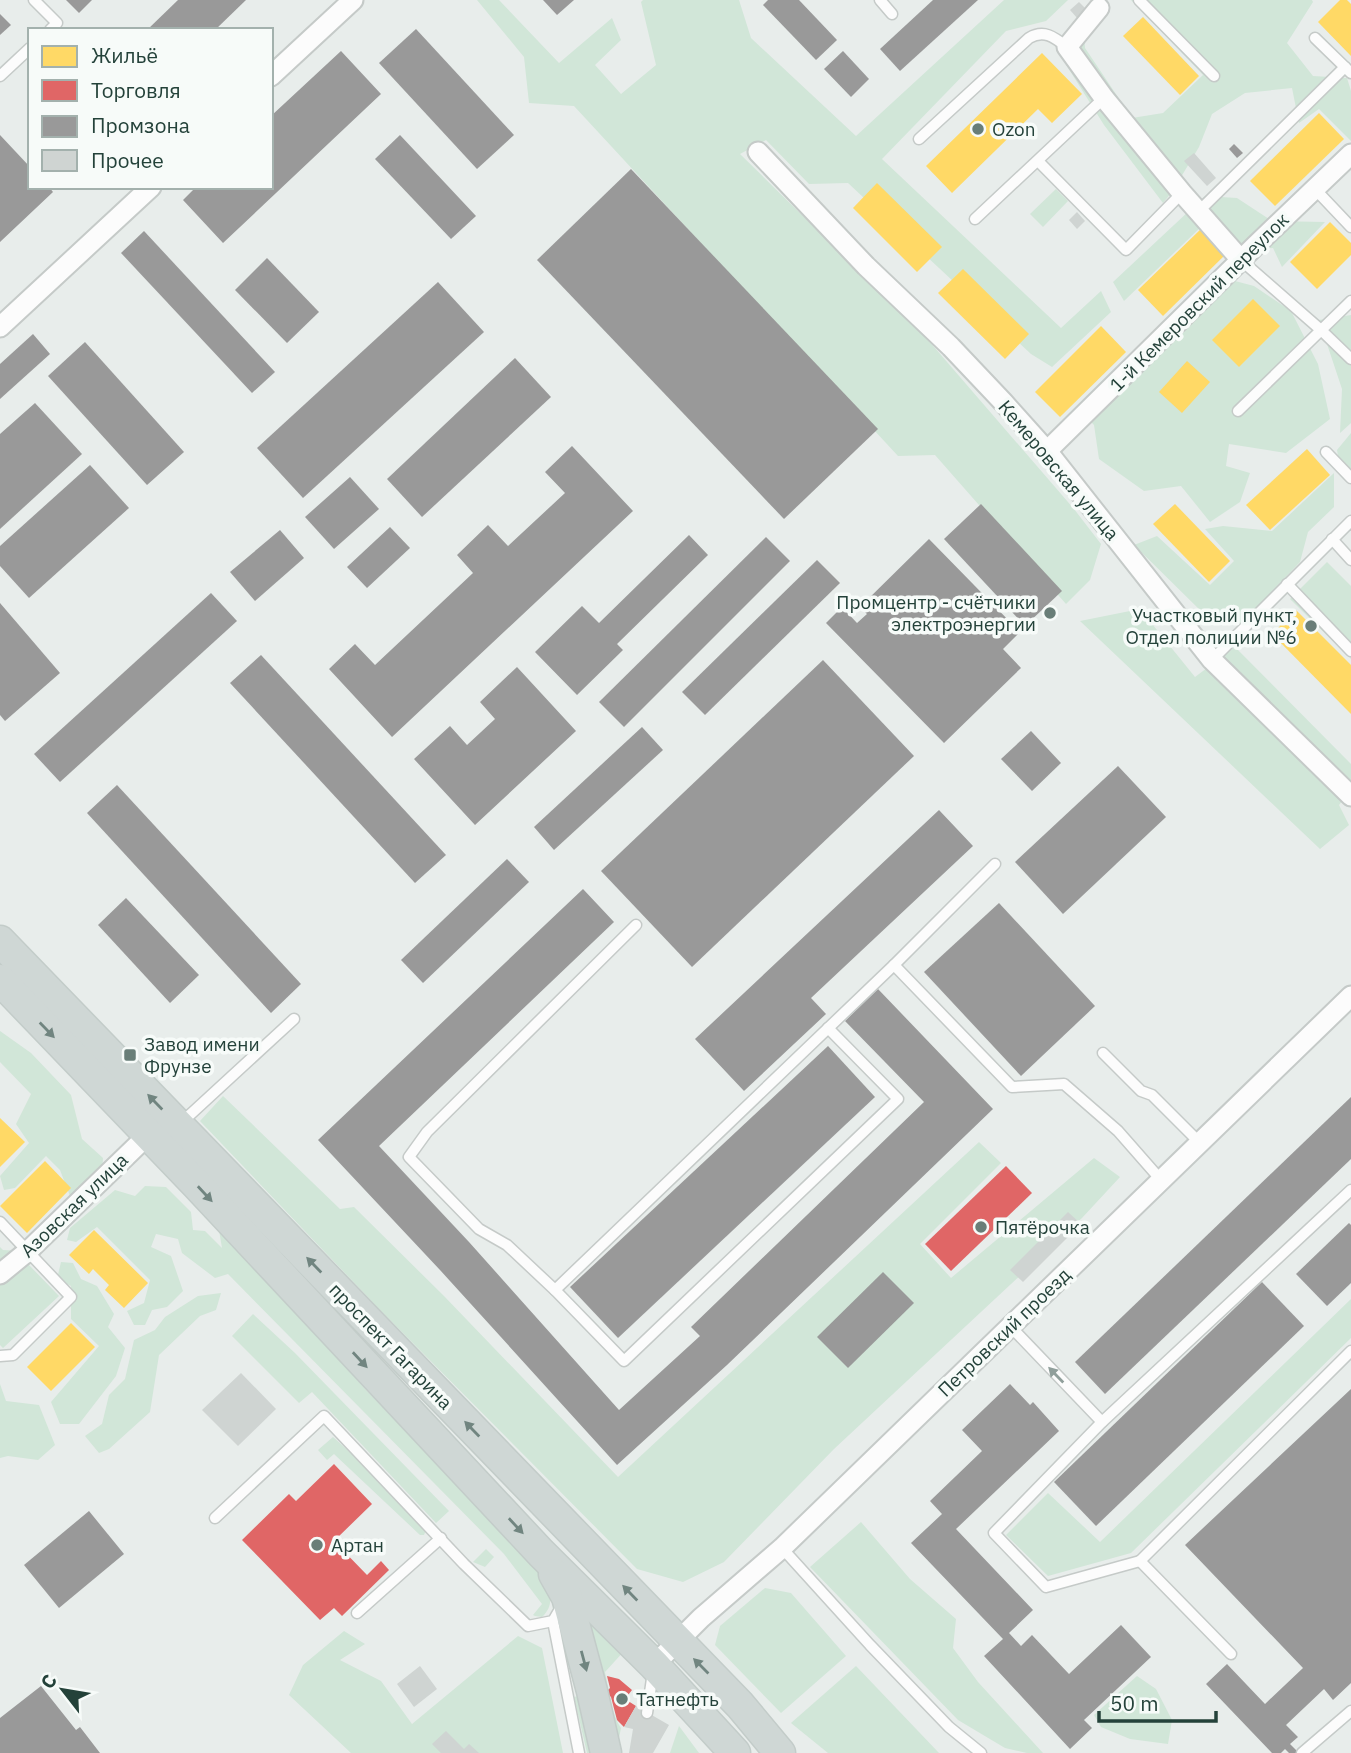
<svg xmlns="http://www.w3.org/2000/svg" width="1351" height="1753" font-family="'IBM Plex Sans',sans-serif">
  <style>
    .green { fill: #d1e6d8 }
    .homes { fill: #ffd966 }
    .shops { fill: #e06666 }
    .industry { fill: #999 }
    .building { fill: #cfd4d2 }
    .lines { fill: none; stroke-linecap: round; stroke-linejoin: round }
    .service-casing { stroke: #c5cac8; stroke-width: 13 }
    .minor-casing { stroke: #c5cac8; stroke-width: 23 }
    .primary-casing { stroke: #c3ccc9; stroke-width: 33 }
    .service { stroke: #fcfcfc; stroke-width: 10 }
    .minor { stroke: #fcfcfc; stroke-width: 19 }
    .primary { stroke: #cfd7d5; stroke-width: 30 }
    .oneway { fill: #718580 }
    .oneway2 { fill: #909f9b }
    .poi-dot { fill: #697e78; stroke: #f7fbf9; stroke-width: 2.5 }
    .labels { text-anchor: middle; stroke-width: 7; stroke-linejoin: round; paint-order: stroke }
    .poi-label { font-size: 19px; fill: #24423a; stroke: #f7fbf9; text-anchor: start }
    .street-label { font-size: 19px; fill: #24423a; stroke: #f7fbf9 }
  </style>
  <rect width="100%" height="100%" fill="#e8edeb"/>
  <g class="green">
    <path d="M477 0H499L559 63 612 18 621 40 595 65 621 94 656 65 641 2 643 0H739L751 38 856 136 1004 0H1068L1046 21 1006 31 882 159 1061 328 1101 291 1111 312 1052 367 1031 354 848 183 809 184 766 140 740 154 922 333 1074 509 1101 544 1090 580 1066 604 935 455 898 456 574 106 529 103 524 57Z"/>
    <path d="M1131 0H1312L1313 2 1287 43 1313 76 1347 78 1351 91V141L1319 109 1299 123 1292 88 1245 93 1212 114 1199 147 1172 192 1163 203 1104 125 1065 63 1068 35H1084L1085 48 1132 118 1163 113 1203 75Z"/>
    <path d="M1056 189 1068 201 1043 227 1030 214Z"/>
    <path d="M1205 196 1237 198 1272 221 1325 222 1282 267 1273 248 1229 250 1203 225 1124 301 1113 282Z"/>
    <path d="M1216 276 1254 286 1291 311 1318 364 1330 419 1286 453 1229 444 1226 466 1250 473 1240 502 1210 522 1181 486 1144 491 1099 459 1094 425 1079 409Z"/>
    <path d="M1351 315V423L1340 433 1342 389 1319 320Z"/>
    <path d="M1351 433V469L1338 456 1337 450Z"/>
    <path d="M1334 473V507L1308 532 1300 562 1241 624 1204 614 1134 545 1157 536 1210 585 1234 561 1205 529 1223 526 1272 531Z"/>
    <path d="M1327 562 1351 586V659L1290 599Z"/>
    <path d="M1140 609 1195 677 1235 647 1351 764V790L1339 805 1349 825 1320 849 1080 621Z"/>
    <path d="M0 1031 31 1053 71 1095 82 1139 103 1158 101 1188 85 1203 70 1196 60 1170 46 1156 15 1188 4 1190 0 1176 29 1143 16 1124 31 1094 0 1062Z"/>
    <path d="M223 1096 340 1209 354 1207 444 1296 618 1477 979 1142 1001 1163 920 1244 951 1278 1094 1158 1120 1177 1082 1218 834 1449 724 1562 683 1582 637 1569 382 1312 200 1121Z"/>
    <path d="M145 1186 166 1187 191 1212 193 1230 205 1231 222 1248 219 1230 280 1292 366 1390 537 1567C546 1583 559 1601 542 1617L535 1616 533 1615 542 1604 504 1554 228 1274 215 1278 182 1253 178 1239 156 1234 151 1247 171 1256 183 1291 167 1307 152 1310 145 1325H134L127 1311 144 1303 150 1280 97 1227 76 1242 67 1240 70 1228 115 1190 135 1196Z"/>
    <path d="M0 1247 3 1250 20 1251 29 1265 59 1296 3 1348 0 1345Z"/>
    <path d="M61 1262 73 1263 81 1279 97 1286 114 1314 108 1327 125 1348 116 1376 79 1424H60L51 1402 99 1346 71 1319V1286L57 1279Z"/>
    <path d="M221 1293 216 1310 200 1316 159 1355 150 1412 109 1449 99 1453 85 1436 102 1424 109 1395 125 1379 134 1340 155 1330 165 1317 198 1296Z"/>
    <path d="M1351 1299V1338L1131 1553 1048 1576 1006 1535 1048 1493 1100 1542Z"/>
    <path d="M253 1314 295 1353 449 1511 436 1523 312 1392 299 1403 232 1336Z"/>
    <path d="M0 1384 6 1401 39 1405 55 1445 38 1460 8 1456 0 1458Z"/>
    <path d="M333 1437 361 1462 426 1530 424 1535H420L334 1454 327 1460 318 1450Z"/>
    <path d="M861 1522 910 1579 956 1619 953 1648 978 1682 1043 1753H1027L1005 1748 958 1720 810 1567Z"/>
    <path d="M486 1549 494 1557 485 1567 473 1562Z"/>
    <path d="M765 1588 791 1593 846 1656 781 1713 715 1645 720 1626Z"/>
    <path d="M576 1598 625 1650 605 1672 608 1688 604 1693C613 1703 613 1717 621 1728L616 1753Z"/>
    <path d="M344 1631 365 1644 340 1660 381 1681 412 1724 518 1636 542 1648 563 1753H351L289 1695 303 1665Z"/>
    <path d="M856 1666 939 1753H828L791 1723Z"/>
    <path d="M1137 1676 1156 1689 1172 1720 1168 1744 1130 1739 1101 1727 1094 1715Z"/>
    <path d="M583 1695 595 1753H587L574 1697Z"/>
    <path d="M679 1726 699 1753H670Z"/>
  </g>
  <g class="homes">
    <path d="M1340 0H1347L1351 4V56L1318 22Z"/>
    <path d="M1143 17 1199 76 1180 95 1123 36Z"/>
    <path d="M1042 53 1082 94 1052 123 1038 109 952 193 926 166Z"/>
    <path d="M1319 113 1344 139 1275 206 1250 181Z"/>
    <path d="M877 183 942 247 917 272 853 208Z"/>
    <path d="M1330 222 1351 243V255L1317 289 1290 262Z"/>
    <path d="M1202 228 1227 253 1163 316 1138 290Z"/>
    <path d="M963 269 1029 334 1005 359 938 293Z"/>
    <path d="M1253 299 1280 326 1239 367 1212 340Z"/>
    <path d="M1101 326 1126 352 1060 417 1035 392Z"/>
    <path d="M1187 361 1210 382 1182 413 1159 392Z"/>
    <path d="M1307 449 1330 475 1270 530 1246 505Z"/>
    <path d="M1175 504 1230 561 1209 582 1153 524Z"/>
    <path d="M1296 610 1351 665V714L1272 634Z"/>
    <path d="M0 1118 25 1142 0 1167Z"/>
    <path d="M45 1161 71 1188 27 1233 0 1206Z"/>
    <path d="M94 1230 148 1283 124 1308 105 1290 109 1285 93 1269 89 1274 69 1255Z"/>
    <path d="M71 1323 95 1347 51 1391 27 1367Z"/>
  </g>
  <g class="shops">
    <path d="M1006 1166 1032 1193 951 1271 925 1244Z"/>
    <path d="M334 1464 372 1504 334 1541 367 1575 381 1561 389 1570 342 1616 334 1608 320 1620 242 1540 289 1494 296 1501Z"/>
    <path d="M607 1676 619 1679 632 1690 625 1699 636 1706 624 1727 617 1720 611 1697 606 1692 610 1688Z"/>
  </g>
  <g class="industry">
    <path d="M66 0H92L79 13Z"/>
    <path d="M178 0H246L215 30H147Z"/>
    <path d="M543 0H574L557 15Z"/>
    <path d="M768 0H799L837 40 816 60 763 5Z"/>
    <path d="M933 0H978L900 71 880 49Z"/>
    <path d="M0 14 11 25 0 35Z"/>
    <path d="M416 29 514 135 477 169 379 63Z"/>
    <path d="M341 51 381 94 223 243 183 200 196 187H271V116Z"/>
    <path d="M843 51 869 79 851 97 824 69Z"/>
    <path d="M0 135 30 167V187H49L53 192 0 242Z"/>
    <path d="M400 135 476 216 451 239 375 159Z"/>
    <path d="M1234 144 1243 153 1237 158 1229 149Z"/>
    <path d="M631 169 878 429 784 519 537 260Z"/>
    <path d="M144 231 275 372 252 393 121 253Z"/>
    <path d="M267 258 319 312 287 343 235 290Z"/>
    <path d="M438 282 484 332 303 498 257 448Z"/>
    <path d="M33 334 50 354 0 399V364Z"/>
    <path d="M85 342 184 452 147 485 48 376Z"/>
    <path d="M515 358 551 397 422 517 387 479Z"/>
    <path d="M35 403 82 454 0 529V434Z"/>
    <path d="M572 446 633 511 392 737 329 669 355 644 375 665 473 573 457 555 488 525 508 546 565 493 545 472Z"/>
    <path d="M90 465 129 508 29 598 0 566V546Z"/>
    <path d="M350 477 379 509 334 549 305 517Z"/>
    <path d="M981 504 1062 591 1025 626 944 539Z"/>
    <path d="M390 527 410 548 367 588 347 567Z"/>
    <path d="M280 530 304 558 255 601 230 572Z"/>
    <path d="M689 535 708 555 617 644 623 650 577 695 535 652 582 606 599 623Z"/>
    <path d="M766 537 790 561 624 727 599 702Z"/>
    <path d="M929 539 1020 632 1003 649 1021 668 944 743 826 623 842 607 857 623 867 614 860 607Z"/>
    <path d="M817 560 840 583 705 715 682 692Z"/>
    <path d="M211 593 237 621 60 782 34 754Z"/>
    <path d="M0 603 60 673 5 721 0 715Z"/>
    <path d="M261 655 446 855 415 883 230 683Z"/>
    <path d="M823 660 914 756 692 967 601 871Z"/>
    <path d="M517 667 576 731 475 825 414 759 450 726 467 745 495 719 480 702Z"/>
    <path d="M642 727 663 750 554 850 534 827Z"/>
    <path d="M1031 731 1061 763 1032 791 1001 759Z"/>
    <path d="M1118 766 1166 817 1063 914 1015 862Z"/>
    <path d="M117 785 301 984 271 1013 87 813Z"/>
    <path d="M939 810 973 846 811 998 826 1014 744 1091 695 1039Z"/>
    <path d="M507 859 529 882 423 983 401 960Z"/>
    <path d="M583 889 614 922 379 1146 469 1242 619 1410 700 1336 691 1327 924 1102 845 1021 878 989 993 1109 727 1365 617 1465 440 1270 318 1140Z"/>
    <path d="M126 898 199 975 170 1003 98 925Z"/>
    <path d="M999 903 1095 1006 1021 1076 924 972Z"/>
    <path d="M828 1046 875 1097 618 1338 570 1287Z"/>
    <path d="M1351 1097V1159L1105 1394 1075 1362Z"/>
    <path d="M1349 1223 1351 1225V1283L1327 1306 1296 1274Z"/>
    <path d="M883 1272 914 1303 848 1368 817 1337Z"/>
    <path d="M1262 1282 1304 1326 1096 1526 1054 1482Z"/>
    <path d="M1010 1384 1030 1405 1033 1402 1059 1431 956 1529 1033 1610 1009 1633 1021 1646 1032 1635 1069 1674 1121 1625 1151 1657 1084 1720 1092 1728 1070 1749 984 1656 1003 1639 911 1543 942 1514 930 1501 982 1451 962 1430Z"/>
    <path d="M1351 1389V1683L1333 1700 1324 1689 1286 1725 1298 1737 1290 1744 1298 1752 1297 1753H1289L1285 1749 1281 1753H1272L1206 1684 1227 1664 1265 1704 1303 1668 1185 1545Z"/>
    <path d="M89 1511 124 1554 59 1608 24 1565Z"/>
    <path d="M41 1686 76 1730 80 1727 100 1753H0V1718Z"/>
  </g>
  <g class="building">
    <path d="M1079 2 1087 10 1078 19 1070 10Z"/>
    <path d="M1194 153 1216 178 1207 186 1184 161Z"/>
    <path d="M1077 212 1085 221 1077 229 1069 220Z"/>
    <path d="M1068 1212 1081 1224 1023 1282 1010 1270Z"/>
    <path d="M241 1373 276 1409 238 1446 202 1410Z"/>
    <path d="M420 1666 437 1689 414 1707 397 1684Z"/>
    <path d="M636 1706 669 1725 653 1753H629L633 1729 624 1727Z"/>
    <path d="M446 1731 464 1749 469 1744 479 1753H441L432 1744Z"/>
  </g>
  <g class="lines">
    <g class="service-casing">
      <g id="service">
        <path d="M34 0 57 23 50 30"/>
        <path d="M880 0 892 14"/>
        <path d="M1139 0 1214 76"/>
        <path d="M1315 38 1351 73"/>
        <path d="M0 76 30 48"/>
        <path d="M919 139 1029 38C1044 29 1054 37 1067 47"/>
        <path d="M1038 161 1126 250 1182 193"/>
        <path d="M1314 188 1351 227"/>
        <path d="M1199 211 1345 67"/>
        <path d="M975 219 1104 98"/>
        <path d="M1242 261 1321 330 1351 359"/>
        <path d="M1238 411 1351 301"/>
        <path d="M1326 452 1351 478"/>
        <path d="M1332 539 1351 560"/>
        <path d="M1287 584 1351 651"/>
        <path d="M1212 660 1351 521"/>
        <path d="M636 925 427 1132 409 1157 479 1229 507 1245 555 1290 894 965 995 864"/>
        <path d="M894 965 1012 1087 1064 1084 1118 1131 1161 1180"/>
        <path d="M1103 1053 1141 1091 1152 1095 1200 1143"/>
        <path d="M181 1123 294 1019"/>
        <path d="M0 1222 71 1297 13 1355 0 1356"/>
        <path d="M555 1290 624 1361 898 1099 828 1028"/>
        <path d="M1011 1327 1102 1422"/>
        <path d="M215 1518 324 1416 464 1564 528 1626 553 1621 563 1604"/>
        <path d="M782 1548 870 1645 949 1727 981 1753"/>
        <path d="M1140 1561 1046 1587 994 1533 1102 1422 1351 1190"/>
        <path d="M357 1613 441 1538"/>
        <path d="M553 1621 579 1753"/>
        <path d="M1231 1654 1140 1561 1351 1351"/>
        <path d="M647 1713 653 1672"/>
        <path d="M1302 1753 1351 1711"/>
      </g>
    </g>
    <g class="minor-casing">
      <g id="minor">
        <path d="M1099 8 1067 47 1104 98 1182 193 1242 261"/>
        <path d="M271 76 353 0"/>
        <path d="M758 152 866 266 951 347 1004 403 1047 451 1212 660 1351 796"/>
        <path d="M0 327 151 187"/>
        <path d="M1047 451 1255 246 1351 154"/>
        <path d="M0 1274 28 1251 148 1135"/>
        <path d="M654 1665 701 1618 782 1548 1351 996"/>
      </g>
    </g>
    <g class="primary-casing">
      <g id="primary">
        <path d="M0 941 740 1705 780 1753"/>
        <path d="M0 980 196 1184 541 1553 654 1665 735 1753"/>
        <path d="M554 1574 567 1597 592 1691 606 1753"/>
      </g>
    </g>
    <use href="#service" class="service"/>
    <use href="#minor" class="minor"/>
    <use href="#primary" class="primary"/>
  </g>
  <defs><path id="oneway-solid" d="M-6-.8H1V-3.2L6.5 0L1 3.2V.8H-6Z" transform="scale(1.75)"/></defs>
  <g class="oneway">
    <use href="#oneway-solid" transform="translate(47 1030) rotate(46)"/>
    <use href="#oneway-solid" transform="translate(155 1102) rotate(-134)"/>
    <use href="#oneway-solid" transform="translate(205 1194) rotate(47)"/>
    <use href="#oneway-solid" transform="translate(314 1265) rotate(-134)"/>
    <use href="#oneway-solid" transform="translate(360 1360) rotate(47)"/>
    <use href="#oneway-solid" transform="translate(472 1429) rotate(-134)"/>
    <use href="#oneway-solid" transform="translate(516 1526) rotate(47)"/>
    <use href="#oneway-solid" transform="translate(630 1593) rotate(-134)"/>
    <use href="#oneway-solid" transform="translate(584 1661) rotate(75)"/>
    <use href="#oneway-solid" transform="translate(701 1666) rotate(-135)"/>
  </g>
  <use class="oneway2" href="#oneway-solid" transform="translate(1056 1375) rotate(-134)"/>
  <g class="poi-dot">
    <circle cx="978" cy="129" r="7"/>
    <circle cx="1050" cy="613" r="7"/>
    <circle cx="1311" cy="626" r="7"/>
    <rect x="123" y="1048" width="14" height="14" rx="3.5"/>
    <circle cx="981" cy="1227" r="7"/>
    <circle cx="317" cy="1545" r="7"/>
    <circle cx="622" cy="1699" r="7"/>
  </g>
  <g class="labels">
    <g class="poi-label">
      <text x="992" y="136">Ozon</text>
      <text x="1036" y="609" text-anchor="end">Промцентр - счётчики<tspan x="1036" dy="22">электроэнергии</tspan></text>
      <text x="1297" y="622" text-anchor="end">Участковый пункт,<tspan x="1297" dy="22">Отдел полиции №6</tspan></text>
      <text x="144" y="1051">Завод имени<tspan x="144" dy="22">Фрунзе</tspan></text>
      <text x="995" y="1234">Пятёрочка</text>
      <text x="331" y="1552">Артан</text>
      <text x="636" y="1706">Татнефть</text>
    </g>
    <g class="street-label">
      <text transform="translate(1199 302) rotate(-45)" y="7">1-й Кемеровский переулок</text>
      <text transform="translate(1059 470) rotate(50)" y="7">Кемеровская улица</text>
      <text transform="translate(74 1205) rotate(-44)" y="7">Азовская улица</text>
      <text transform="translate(1004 1332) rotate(-44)" y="7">Петровский проезд</text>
      <text transform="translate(391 1346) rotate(46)" y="7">проспект Гагарина</text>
    </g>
  </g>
  <rect x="28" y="28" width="245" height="161" fill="#f7fbf9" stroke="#a3b1ad" stroke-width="2"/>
  <rect x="42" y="46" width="35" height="21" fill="#ffd966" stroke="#a3b1ad" stroke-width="2"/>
  <text x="91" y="63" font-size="21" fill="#24423a">Жильё</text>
  <rect x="42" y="80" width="35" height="21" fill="#e06666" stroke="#a3b1ad" stroke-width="2"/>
  <text x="91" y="98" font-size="21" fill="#24423a">Торговля</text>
  <rect x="42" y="116" width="35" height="21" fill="#999999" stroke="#a3b1ad" stroke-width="2"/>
  <text x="91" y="133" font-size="21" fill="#24423a">Промзона</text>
  <rect x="42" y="150" width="35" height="21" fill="#cfd4d2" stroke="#a3b1ad" stroke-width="2"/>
  <text x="91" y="168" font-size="21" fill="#24423a">Прочее</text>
  <g transform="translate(63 1690) rotate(301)" stroke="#f7fbf9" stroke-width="5" paint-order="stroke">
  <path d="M0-5L12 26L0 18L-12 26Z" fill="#24423a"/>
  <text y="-10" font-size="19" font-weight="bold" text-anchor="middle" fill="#24423a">С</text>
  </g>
  <path d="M1099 1711v10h117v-10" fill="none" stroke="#24423a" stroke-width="3.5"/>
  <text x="1110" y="1711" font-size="21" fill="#24423a" stroke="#f7fbf9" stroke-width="5" paint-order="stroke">50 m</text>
</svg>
